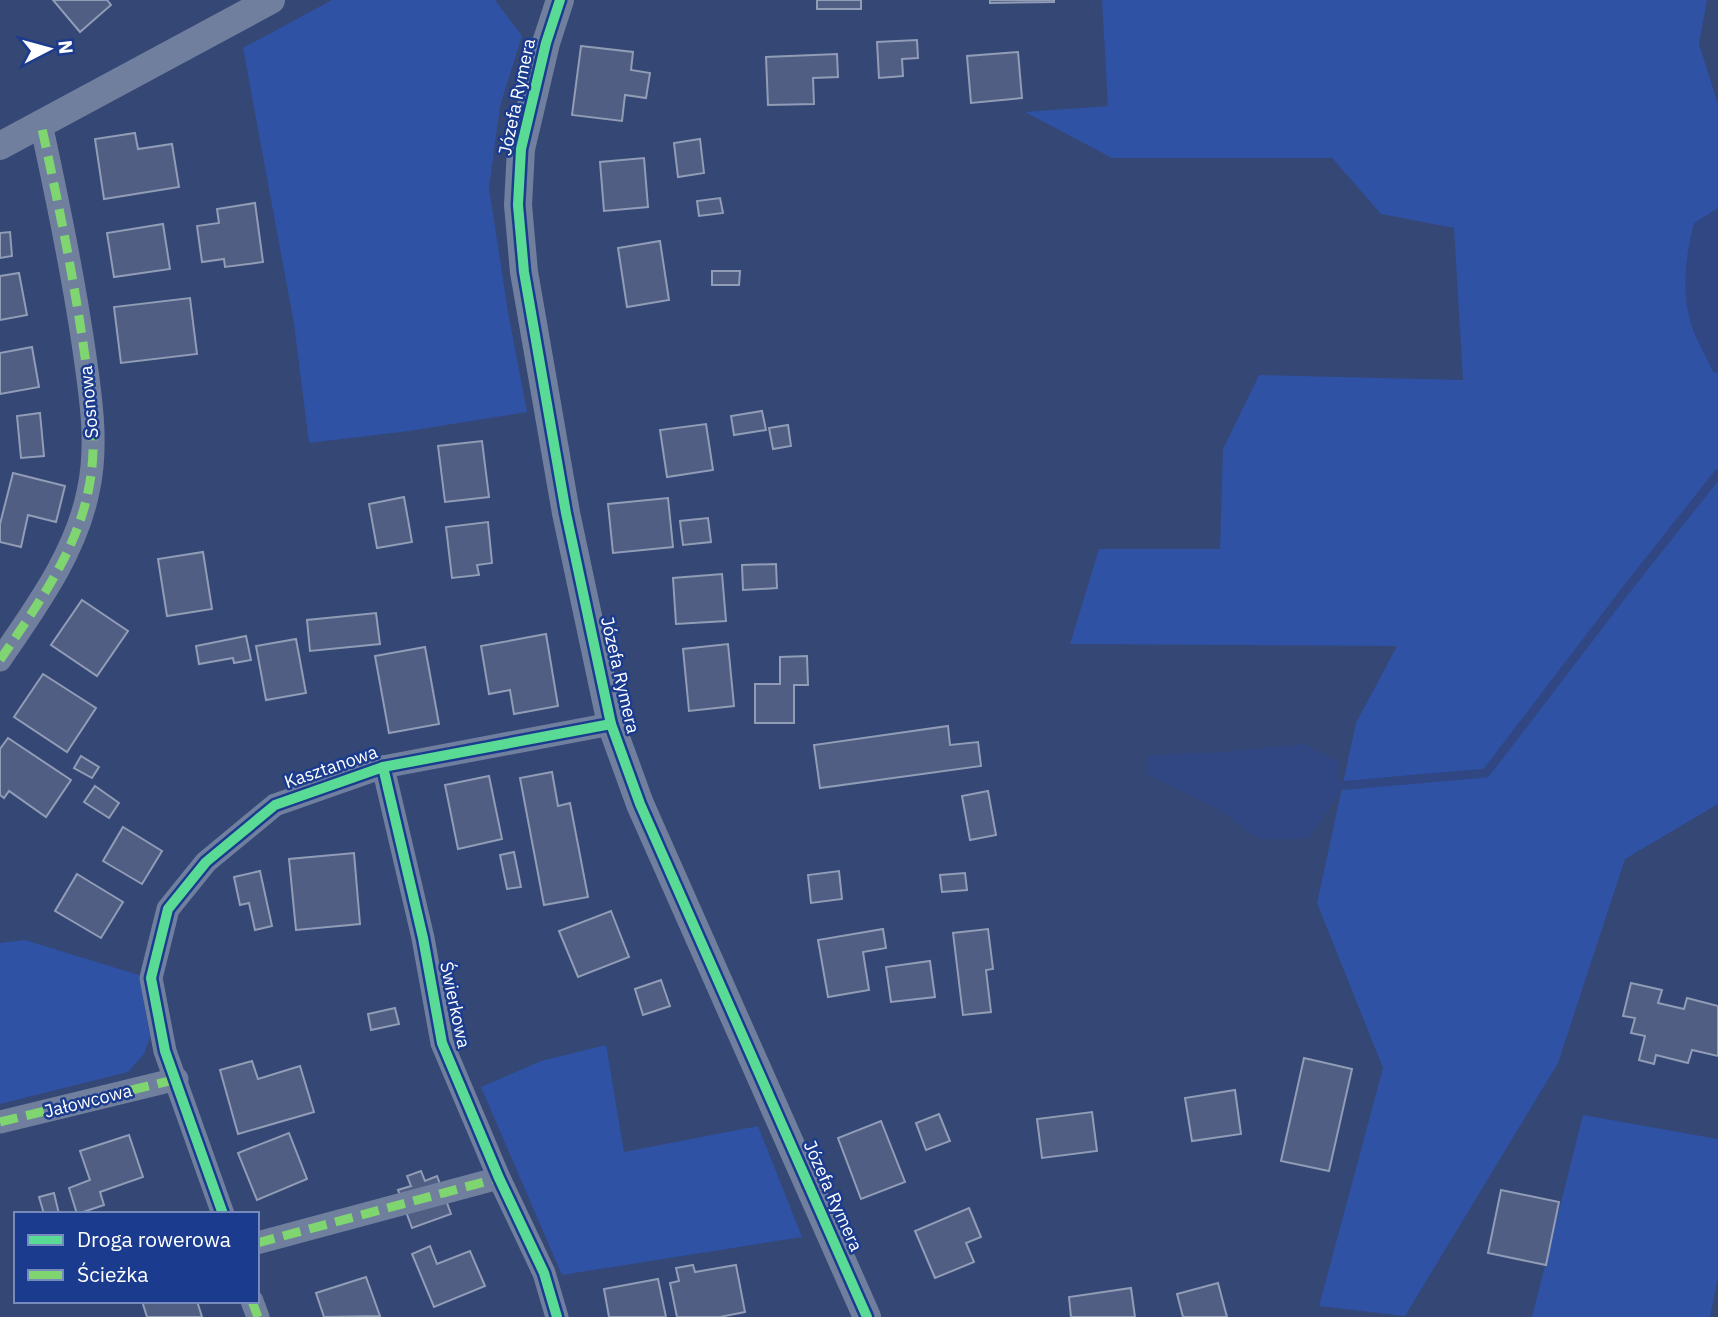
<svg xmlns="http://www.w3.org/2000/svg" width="1718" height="1317" font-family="'IBM Plex Sans',sans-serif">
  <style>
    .green { fill: #2f52a4 }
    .water { fill: #304783 }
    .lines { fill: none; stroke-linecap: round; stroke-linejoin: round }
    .stream { stroke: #304783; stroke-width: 9 }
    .building { fill: #4f5e82; stroke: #919cb6; stroke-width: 2 }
    .minor { stroke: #717f9f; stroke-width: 23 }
    .tertiary { stroke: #717f9f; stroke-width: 28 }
    .quiet { stroke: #7fd670; stroke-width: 9; stroke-dasharray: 18 9; stroke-linecap: butt }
    .cycleway-casing { stroke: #1b3c8e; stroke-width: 15 }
    .cycleway { stroke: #5adb95; stroke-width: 10 }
    .labels { text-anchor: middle; stroke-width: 5; stroke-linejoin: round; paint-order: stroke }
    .street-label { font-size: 18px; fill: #fff; stroke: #1b3c8e }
  </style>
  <rect width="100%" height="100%" fill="#354774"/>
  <g class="green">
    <path d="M332 0H495L522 36 500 106 489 188 508 312 527 412 409 431 309 443 294 324 243 48Z"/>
    <path d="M1102 0H1707L1699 44 1718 104V804L1625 859 1558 1063 1405 1316 1319 1306 1383 1068 1317 903 1356 723 1397 646 1070 644 1099 549H1220L1223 449 1259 375 1463 380 1454 228 1381 214 1332 158H1112L1025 112 1108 106Z"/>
    <path d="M25 940 139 975 150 1037 144 1054 128 1072 0 1104V943Z"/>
    <path d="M606 1045 624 1152 758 1126 802 1237 562 1275 481 1087 541 1061Z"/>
    <path d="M1583 1115 1718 1139V1277L1710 1317H1532Z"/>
  </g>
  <g class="water">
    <path d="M1718 208V373L1713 372C1705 354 1693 335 1689 316 1682 285 1686 254 1694 223Z"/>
    <path d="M1305 744 1339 762 1337 797 1308 839H1260L1218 809 1147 774 1148 755 1221 752Z"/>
  </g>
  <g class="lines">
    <path class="stream" d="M1338 786 1486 773 1629 586 1718 474"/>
  </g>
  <g class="building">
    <path d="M53 0H107L111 5 80 32Z"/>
    <rect x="817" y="0" width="44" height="9"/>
    <path d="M990 0H1054V2L990 3Z"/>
    <path d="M917 40 918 58 902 59 903 76 879 78 877 42Z"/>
    <path d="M581 46 633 52 631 70 650 73 646 98 625 95 622 121 572 115Z"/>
    <path d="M1018 52 1022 98 971 103 967 56Z"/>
    <path d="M837 54 838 77 813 78 814 104 768 105 766 57Z"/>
    <path d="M135 133 138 149 172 144 179 187 104 199 95 139Z"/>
    <path d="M700 139 704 173 678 177 674 143Z"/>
    <path d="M644 158 648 207 604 211 600 162Z"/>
    <path d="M720 198 723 213 699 216 697 201Z"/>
    <path d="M255 203 263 262 225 267 224 259 202 262 197 226 219 223 217 209Z"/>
    <path d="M163 224 170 269 114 277 107 233Z"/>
    <path d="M10 232 12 256 0 258V233Z"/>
    <path d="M660 241 669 300 627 307 618 248Z"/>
    <path d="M712 271H740L739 285H712Z"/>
    <path d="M19 273 27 315 0 320V276Z"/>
    <path d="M190 298 197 354 121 363 114 307Z"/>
    <path d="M32 347 39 387 0 394V353Z"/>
    <path d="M762 411 766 430 734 435 731 416Z"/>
    <path d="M40 413 44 456 21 458 17 416Z"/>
    <path d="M706 424 713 470 667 477 660 430Z"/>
    <path d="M788 425 791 446 773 449 769 428Z"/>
    <path d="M482 441 489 497 445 502 438 446Z"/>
    <path d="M13 473 65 486 56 522 28 515 21 547 0 542V524Z"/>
    <path d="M404 497 412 542 377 548 369 504Z"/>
    <path d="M668 498 673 547 613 553 608 504Z"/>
    <path d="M708 518 711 542 683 545 680 521Z"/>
    <path d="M488 522 492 563 477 565 479 575 452 578 446 527Z"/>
    <path d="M203 552 212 609 167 616 158 559Z"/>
    <path d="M776 564 777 588 743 590 742 565Z"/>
    <path d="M722 574 726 621 676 624 673 578Z"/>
    <path d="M82 600 128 631 97 676 51 645Z"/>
    <path d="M376 613 380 644 310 651 307 620Z"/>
    <path d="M546 634 558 706 514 714 510 690 489 694 481 646Z"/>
    <path d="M246 636 251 660 234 663 233 658 199 664 196 646Z"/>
    <path d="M296 639 306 693 266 700 256 646Z"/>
    <path d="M728 644 734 706 689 711 683 649Z"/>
    <path d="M425 647 439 724 389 733 375 656Z"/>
    <path d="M807 656 808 685H794V723H755V684H780V657Z"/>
    <path d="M43 674 96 708 67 752 14 717Z"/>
    <path d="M948 726 950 745 978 742 981 766 820 788 814 745Z"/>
    <path d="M8 738 71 780 46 817 9 791 4 798 0 795V749Z"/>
    <path d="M81 756 99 767 92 778 74 768Z"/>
    <path d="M552 772 558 806 570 803 588 897 544 905 520 778Z"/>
    <path d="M489 776 502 839 458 849 445 785Z"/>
    <path d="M95 786 119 803 109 818 84 802Z"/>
    <path d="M988 791 996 835 970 840 962 796Z"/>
    <path d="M123 827 162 851 142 884 103 861Z"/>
    <path d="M514 852 521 887 507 889 500 855Z"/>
    <path d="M354 853 360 924 296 930 289 859Z"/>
    <path d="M260 871 272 926 255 930 249 903 240 905 234 877Z"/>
    <path d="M839 871 842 899 811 903 808 875Z"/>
    <path d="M965 873 967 890 942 892 940 875Z"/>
    <path d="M77 874 123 902 101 938 55 911Z"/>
    <path d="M611 911 629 957 578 977 559 931Z"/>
    <path d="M883 929 886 948 863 952 869 990 828 997 818 940Z"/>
    <path d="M988 929 993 969 986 970 991 1012 963 1015 953 933Z"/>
    <path d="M930 961 935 997 891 1002 886 967Z"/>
    <path d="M661 980 670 1006 643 1015 635 989Z"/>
    <path d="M1631 983 1662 990 1658 1003 1684 1009 1687 998 1718 1006V1056L1692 1050 1688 1063 1656 1055 1654 1064 1639 1060 1645 1036 1631 1033 1635 1018 1623 1016Z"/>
    <path d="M395 1008 399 1024 371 1030 368 1014Z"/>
    <path d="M1304 1058 1352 1069 1329 1171 1281 1161Z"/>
    <path d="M252 1061 258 1079 300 1066 314 1112 238 1134 220 1070Z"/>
    <path d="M1235 1090 1241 1134 1192 1141 1185 1098Z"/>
    <path d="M1092 1112 1097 1151 1042 1158 1037 1119Z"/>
    <path d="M939 1114 950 1141 926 1150 916 1123Z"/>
    <path d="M881 1121 905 1182 861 1199 838 1138Z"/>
    <path d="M289 1133 307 1179 257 1200 238 1153Z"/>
    <path d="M129 1135 143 1177 100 1192 104 1205 77 1214 69 1188 90 1180 80 1151Z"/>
    <path d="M421 1171 425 1181 437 1176 451 1214 412 1228 398 1190 411 1186 407 1176Z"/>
    <path d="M1501 1190 1559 1202 1546 1265 1488 1253Z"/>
    <path d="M54 1193 59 1214H44L39 1197Z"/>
    <path d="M969 1208 981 1237 966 1243 974 1262 935 1278 915 1231Z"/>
    <path d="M430 1246 437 1264 470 1251 485 1286 434 1307 412 1254Z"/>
    <path d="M693 1265 695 1272 736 1265 745 1312 720 1317H677L670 1283 679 1281 676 1268Z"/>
    <path d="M366 1277 380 1316 324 1317 316 1293Z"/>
    <path d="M658 1279 666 1317H609L604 1289Z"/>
    <path d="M1218 1283 1227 1317H1183L1177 1294Z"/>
    <path d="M1131 1288 1135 1317H1071L1069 1297Z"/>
    <path d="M142 1301H197L202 1317H147Z"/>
  </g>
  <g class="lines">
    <g class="minor">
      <path d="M0 660C35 608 75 555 88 492 99 443 90 392 83 343 72 269 57 197 41 124"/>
      <path d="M383 767 423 938 442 1043 499 1178 544 1273 557 1317"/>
      <path d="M0 1122 177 1079"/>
      <path d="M223 1214 165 1051 151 978 168 909 206 862 275 805 383 767 611 724"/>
      <path d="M257 1243 499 1178"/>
      <path d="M252 1301 258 1317"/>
    </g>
    <g class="tertiary">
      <path d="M560 0 546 43 521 149 518 205 524 272 566 513 611 724 640 804 867 1317"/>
      <path d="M0 146 271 0"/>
    </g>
    <g class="quiet">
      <path d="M0 660C35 608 75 555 88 492 99 443 90 392 83 343 72 269 57 197 41 124"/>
      <path d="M0 1122 177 1079"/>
      <path d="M257 1243 499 1178"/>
      <path d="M252 1301 258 1317"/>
    </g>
    <g class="cycleway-casing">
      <g id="cycleway">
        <path d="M560 0 546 43 521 149 518 205 524 272 566 513 611 724 640 804 867 1317"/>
        <path d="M383 767 423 938 442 1043 499 1178 544 1273 557 1317"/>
        <path d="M223 1214 165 1051 151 978 168 909 206 862 275 805 383 767 611 724"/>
      </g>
    </g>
    <use href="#cycleway" class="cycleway"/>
  </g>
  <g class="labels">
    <g class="street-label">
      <text transform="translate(517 97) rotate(-78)" y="6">Józefa Rymera</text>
      <text transform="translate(89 402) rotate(-95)" y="6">Sosnowa</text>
      <text transform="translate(620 675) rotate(77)" y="6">Józefa Rymera</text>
      <text transform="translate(331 767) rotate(-19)" y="6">Kasztanowa</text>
      <text transform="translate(455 1005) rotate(78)" y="6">Świerkowa</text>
      <text transform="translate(88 1101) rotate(-14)" y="6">Jałowcowa</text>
      <text transform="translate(833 1196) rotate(66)" y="6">Józefa Rymera</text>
    </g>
  </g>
  <rect x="14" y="1212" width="245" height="91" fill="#1b3c8e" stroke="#768abb" stroke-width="2"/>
  <rect x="28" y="1235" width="35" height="10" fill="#5adb95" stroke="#768abb" stroke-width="2"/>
  <text x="77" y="1247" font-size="21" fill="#ffffff">Droga rowerowa</text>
  <rect x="28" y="1270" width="35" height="10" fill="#7fd670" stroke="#768abb" stroke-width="2"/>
  <text x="77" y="1282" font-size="21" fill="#ffffff">Ścieżka</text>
  <g transform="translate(49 49) rotate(84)" stroke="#1b3c8e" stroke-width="5" paint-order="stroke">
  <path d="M0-5L12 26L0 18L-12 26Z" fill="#ffffff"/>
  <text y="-10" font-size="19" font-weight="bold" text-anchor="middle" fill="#ffffff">N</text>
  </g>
</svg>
